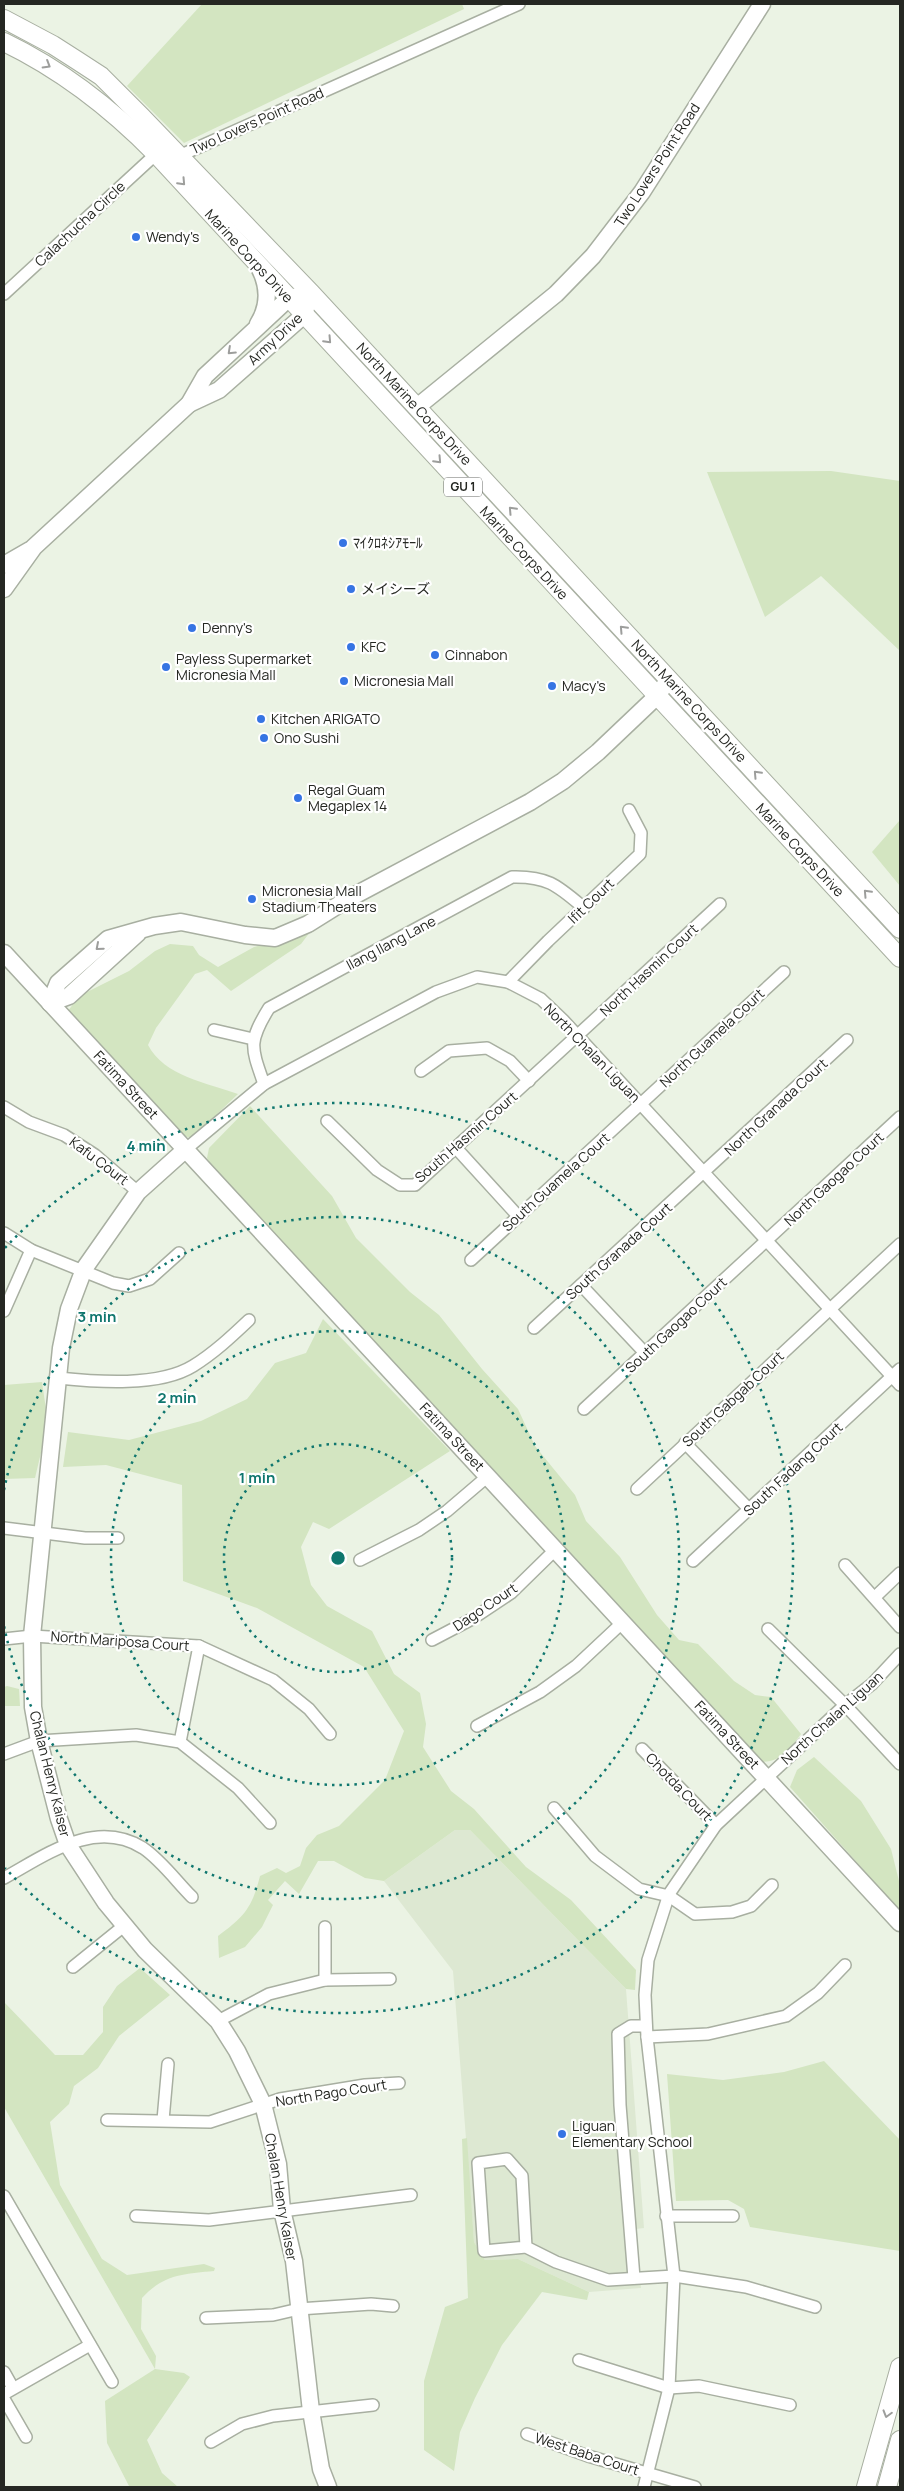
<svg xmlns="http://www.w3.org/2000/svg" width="904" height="2491" font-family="Manrope,'Noto Sans JP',sans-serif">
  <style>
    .built { fill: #dde8d2 }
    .green { fill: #d3e5c1 }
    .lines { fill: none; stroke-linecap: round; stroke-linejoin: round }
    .street-casing { stroke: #a8afa1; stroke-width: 14 }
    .secondary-casing { stroke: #a8afa1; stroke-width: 19 }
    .primary-casing { stroke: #a8afa1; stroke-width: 20 }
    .street { stroke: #fff; stroke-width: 11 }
    .secondary { stroke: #fff; stroke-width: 16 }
    .primary { stroke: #fff; stroke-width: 18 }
    .oneway { stroke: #9d9e9c }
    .ring { fill: none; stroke: #0f766e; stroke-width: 2.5; stroke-dasharray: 2.5 5 }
    .poi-dot { fill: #3674e3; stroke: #fff; stroke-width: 2 }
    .labels { text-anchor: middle; stroke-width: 4.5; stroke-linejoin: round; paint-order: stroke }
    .shield { fill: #fff; stroke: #666864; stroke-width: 1 }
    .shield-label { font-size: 12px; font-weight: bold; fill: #252722 }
    .street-label { font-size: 14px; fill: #252722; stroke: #fff }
    .poi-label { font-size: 14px; fill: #252722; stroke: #fff; text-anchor: start }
    .centre { fill: #0f766e; stroke: #fff; stroke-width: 2.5 }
    .ring-label { font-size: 15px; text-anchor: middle; font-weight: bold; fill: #0f766e; stroke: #fff; stroke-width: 4.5; stroke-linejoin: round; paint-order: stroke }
  </style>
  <rect width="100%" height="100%" fill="#ebf3e4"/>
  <path class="built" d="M455 1830H470L626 1989 644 2228 636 2229 641 2288 589 2292 518 2259 485 2260 474 2242 453 1971 384 1881Z"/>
  <g class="green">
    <path d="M202 4H462L464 9 184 143 127 86Z"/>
    <path d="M831 471 900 481V651L821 576 765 617 707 472Z"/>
    <path d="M900 820V886L872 852Z"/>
    <path d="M310 932 301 944 231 991 207 970 195 974 156 1028 148 1045C164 1076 207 1083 238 1094L192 1138 180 1135 68 1011 79 996 129 971 155 951 170 944 193 946 199 955 218 967 254 947Z"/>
    <path d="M250 1106 332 1196 356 1238 410 1292 439 1315 482 1369 518 1409 535 1446 575 1495 586 1521 620 1557 657 1615 679 1640 698 1644 734 1681 755 1695 771 1697 801 1734C789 1750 779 1765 757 1761L215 1172 207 1158 209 1148Z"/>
    <path d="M323 1319 450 1451 329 1529 313 1522 301 1547 311 1585 327 1606 372 1631 394 1674 420 1693 426 1724 423 1747 451 1791 474 1809 526 1867 571 1900 636 1970 635 1990 626 1989 470 1830H455L384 1881 365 1878 334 1861H318L299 1894 285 1881 268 1900 273 1905 262 1927 245 1947 219 1958 218 1936C244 1917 252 1908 260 1876L277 1868 286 1873 300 1866 306 1848 317 1835 339 1826 385 1780 404 1731 364 1667 257 1608 183 1581 182 1485 106 1465 63 1467 68 1432 129 1440 201 1421 247 1399 275 1363 306 1353Z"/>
    <path d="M42 1382 48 1423 35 1478 4 1479V1385Z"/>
    <path d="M7 1686 19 1689 20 1706H4V1687Z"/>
    <path d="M814 1757 861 1801 891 1849 900 1885V1911L790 1787 797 1770Z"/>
    <path d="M140 1968 170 1995 119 2036 98 2068 74 2086 69 2104 50 2122 60 2185 102 2259 127 2275 204 2264 215 2268 214 2271C184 2274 164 2274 142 2298L141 2329 156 2356 155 2369 184 2373 190 2377 147 2440 162 2473 178 2487 129 2486 107 2443 105 2401 155 2369 4 2107V2002L55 2055H83L103 2032V2007L117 1986Z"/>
    <path d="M824 2061 900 2140V2251L750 2227 744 2209 728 2200 676 2201 667 2074 723 2080 784 2072Z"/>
    <path d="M467 2138 474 2242 485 2260 518 2259 589 2292 587 2300 542 2292 502 2345 475 2398 460 2432 454 2471 424 2450V2381L445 2307 468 2298 462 2139Z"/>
  </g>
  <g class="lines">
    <g class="street-casing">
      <g id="street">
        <path d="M174 154 179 156 519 4"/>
        <path d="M4 294 156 154"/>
        <path d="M508 982 548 941 640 854 641 833 629 810"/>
        <path d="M214 1030 253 1039"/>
        <path d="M421 1071 449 1051 487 1048 510 1061 529 1081"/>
        <path d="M264 1084C251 1047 248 1042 269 1008L512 877C548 876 558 886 584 908"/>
        <path d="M4 1107 29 1122 64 1135 95 1155 138 1192"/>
        <path d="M327 1121 377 1170 400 1185H415L720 904"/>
        <path d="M186 1149 264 1084 436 992 477 977 508 982 541 999 563 1020 900 1385"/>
        <path d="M457 1149 518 1216"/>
        <path d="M4 1233 31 1250 113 1283 129 1286 150 1279 179 1253"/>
        <path d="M471 1260 784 972"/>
        <path d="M581 1285 645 1353"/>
        <path d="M4 1311 31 1250"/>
        <path d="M534 1328 847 1040"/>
        <path d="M58 1378C97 1382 159 1387 193 1366 214 1353 231 1337 249 1320"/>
        <path d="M584 1409 900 1117"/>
        <path d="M685 1443 749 1509"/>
        <path d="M637 1489 900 1244"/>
        <path d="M4 1528 85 1538H118"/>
        <path d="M360 1560 419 1530 447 1511 488 1476"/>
        <path d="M693 1561 900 1369"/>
        <path d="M845 1565 900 1627"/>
        <path d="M875 1597 900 1573"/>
        <path d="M768 1629 845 1705 900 1764"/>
        <path d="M4 1639 32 1636 199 1646 273 1680 309 1709 330 1734"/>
        <path d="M432 1640 472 1619 511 1593 556 1549"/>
        <path d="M477 1726 540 1692 576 1666 623 1622"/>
        <path d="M180 1742 199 1646"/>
        <path d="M642 1749 716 1825"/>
        <path d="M4 1754 39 1741 136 1735 180 1742 238 1788 270 1823"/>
        <path d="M554 1808 595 1856 639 1889 669 1896 695 1914 732 1912 751 1906 772 1885"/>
        <path d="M4 1878C46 1855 95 1818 143 1848 161 1860 177 1882 192 1897"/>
        <path d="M325 1927V1980"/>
        <path d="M73 1967 125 1925"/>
        <path d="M218 2021 269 1994 325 1980 390 1979"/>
        <path d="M647 2037 708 2034 786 2016 818 1993 845 1965"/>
        <path d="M107 2120 210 2122 280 2099 365 2085 399 2083"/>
        <path d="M163 2120 168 2064"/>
        <path d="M4 2196 112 2382"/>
        <path d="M136 2216 209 2220 411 2195"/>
        <path d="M666 2216H733"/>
        <path d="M526 2247 522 2176 507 2159 478 2163 484 2251 526 2247 556 2262 608 2280 674 2276 746 2287 815 2307"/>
        <path d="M634 2278 620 2105 618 2034 631 2026H646"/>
        <path d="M206 2318 273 2315 299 2309 371 2304 393 2306"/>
        <path d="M579 2360 669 2388 699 2386 790 2405"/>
        <path d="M4 2372 13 2388"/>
        <path d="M4 2394 90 2345"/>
        <path d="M4 2399 26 2437"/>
        <path d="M527 2434 588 2456 695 2487"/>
        <path d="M211 2442 242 2424 273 2416 373 2405"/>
        <path d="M644 2487 669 2388 674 2276 647 2037 645 1995 648 1960 669 1894 716 1825 845 1705 872 1684 900 1654"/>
      </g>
    </g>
    <g class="secondary-casing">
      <g id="secondary">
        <path d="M258 324C270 305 269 286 259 267"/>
        <path d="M189 404 219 390 304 315 308 301"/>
        <path d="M417 407 556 294 593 256 642 192 762 4"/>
        <path d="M4 565 30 550"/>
        <path d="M4 589 34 547 189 404 205 376 289 298 302 295"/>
        <path d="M4 953 900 1923"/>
        <path d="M50 1003 58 983 108 939 154 926 181 922 245 935 275 938 308 924 348 899 530 802 563 781 598 752 657 696 669 679"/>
        <path d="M50 1003 69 996 138 933"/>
        <path d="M186 1149 138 1192 84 1269 69 1309 61 1348 32 1636 33 1707 39 1741 59 1819 68 1845 106 1903 145 1950 218 2021 237 2051 263 2104 278 2164 282 2210 294 2261 311 2411 321 2469 328 2487"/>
      </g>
    </g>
    <g class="primary-casing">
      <g id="primary">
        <path d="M4 19 53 45 78 61 101 76 141 116 311 293 900 929"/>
        <path d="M4 42C62 70 111 108 156 154L900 958"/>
        <path d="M866 2487 900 2367"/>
        <path d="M887 2487 900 2440"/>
      </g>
    </g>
    <use href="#street" class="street"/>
    <use href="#secondary" class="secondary"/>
    <use href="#primary" class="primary"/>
  </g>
  <defs><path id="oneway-chevron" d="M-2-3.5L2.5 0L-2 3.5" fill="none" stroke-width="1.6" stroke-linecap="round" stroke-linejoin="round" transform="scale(1.25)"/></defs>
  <g class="oneway">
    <use href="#oneway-chevron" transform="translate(47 65) rotate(31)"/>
    <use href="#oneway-chevron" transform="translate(182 182) rotate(47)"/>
    <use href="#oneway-chevron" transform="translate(328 340) rotate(47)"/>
    <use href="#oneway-chevron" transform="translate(231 351) rotate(137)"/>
    <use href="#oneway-chevron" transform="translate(438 460) rotate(47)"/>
    <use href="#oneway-chevron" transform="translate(512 510) rotate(-133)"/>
    <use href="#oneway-chevron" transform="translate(623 629) rotate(-133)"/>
    <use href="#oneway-chevron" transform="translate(757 774) rotate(-133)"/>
    <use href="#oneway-chevron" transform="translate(867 893) rotate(-133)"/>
    <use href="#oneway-chevron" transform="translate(99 947) rotate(139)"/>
    <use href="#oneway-chevron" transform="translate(887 2414) rotate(106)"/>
  </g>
  <g class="ring">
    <circle cx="338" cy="1558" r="114"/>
    <circle cx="338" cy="1558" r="227"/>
    <path d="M4 1490A341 341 0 1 1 4 1626"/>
    <path d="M5 1248A455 455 0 1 1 5 1868"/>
  </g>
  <g class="poi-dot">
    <circle cx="136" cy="237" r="5"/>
    <circle cx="343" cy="543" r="5"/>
    <circle cx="351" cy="589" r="5"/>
    <circle cx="192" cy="628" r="5"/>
    <circle cx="351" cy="647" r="5"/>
    <circle cx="435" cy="655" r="5"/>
    <circle cx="166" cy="667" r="5"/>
    <circle cx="344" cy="681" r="5"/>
    <circle cx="552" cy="686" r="5"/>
    <circle cx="261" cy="719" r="5"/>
    <circle cx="264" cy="738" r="5"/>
    <circle cx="298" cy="798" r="5"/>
    <circle cx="252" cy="899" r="5"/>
    <circle cx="562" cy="2134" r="5"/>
  </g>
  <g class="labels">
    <rect class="shield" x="444" y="477.5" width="38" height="19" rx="4"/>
    <g class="shield-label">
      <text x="463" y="491">GU 1</text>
    </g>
    <g class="street-label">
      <text transform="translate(257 121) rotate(-24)" y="5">Two Lovers Point Road</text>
      <text transform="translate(657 165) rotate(-57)" y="5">Two Lovers Point Road</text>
      <text transform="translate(80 224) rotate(-43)" y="5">Calachucha Circle</text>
      <text transform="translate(249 256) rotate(47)" y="5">Marine Corps Drive</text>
      <text transform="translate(275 339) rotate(-43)" y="5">Army Drive</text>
      <text transform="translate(414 404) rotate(47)" y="5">North Marine Corps Drive</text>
      <text transform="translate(524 553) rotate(47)" y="5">Marine Corps Drive</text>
      <text transform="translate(689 701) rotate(47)" y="5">North Marine Corps Drive</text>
      <text transform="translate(800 850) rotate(47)" y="5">Marine Corps Drive</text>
      <text transform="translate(591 901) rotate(-44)" y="5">Ifit Court</text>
      <text transform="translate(391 943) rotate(-28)" y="5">Ilang Ilang Lane</text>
      <text transform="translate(649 970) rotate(-43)" y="5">North Hasmin Court</text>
      <text transform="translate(712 1038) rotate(-43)" y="5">North Guamela Court</text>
      <text transform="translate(592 1053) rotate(46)" y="5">North Chalan Liguan</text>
      <text transform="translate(126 1085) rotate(47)" y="5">Fatima Street</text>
      <text transform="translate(776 1107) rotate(-43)" y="5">North Granada Court</text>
      <text transform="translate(466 1137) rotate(-41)" y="5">South Hasmin Court</text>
      <text transform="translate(99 1161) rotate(37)" y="5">Kafu Court</text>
      <text transform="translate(834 1179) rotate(-43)" y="5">North Gaogao Court</text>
      <text transform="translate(556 1182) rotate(-42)" y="5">South Guamela Court</text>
      <text transform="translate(619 1251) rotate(-42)" y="5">South Granada Court</text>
      <text transform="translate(676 1325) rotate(-43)" y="5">South Gaogao Court</text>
      <text transform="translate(733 1399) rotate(-43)" y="5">South Gabgab Court</text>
      <text transform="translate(452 1437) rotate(47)" y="5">Fatima Street</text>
      <text transform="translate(793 1469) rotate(-43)" y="5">South Fadang Court</text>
      <text transform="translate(485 1607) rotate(-34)" y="5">Dago Court</text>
      <text transform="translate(120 1641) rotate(4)" y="5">North Mariposa Court</text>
      <text transform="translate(832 1718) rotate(-42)" y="5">North Chalan Liguan</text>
      <text transform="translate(727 1735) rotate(47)" y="5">Fatima Street</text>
      <text transform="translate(50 1774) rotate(76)" y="5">Chalan Henry Kaiser</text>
      <text transform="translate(679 1787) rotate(46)" y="5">Chotda Court</text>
      <text transform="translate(331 2093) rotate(-9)" y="5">North Pago Court</text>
      <text transform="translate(281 2197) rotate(80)" y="5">Chalan Henry Kaiser</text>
      <text transform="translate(587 2454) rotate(18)" y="5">West Baba Court</text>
    </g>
    <g class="poi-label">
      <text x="146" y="242">Wendy's</text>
      <text x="353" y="548">ﾏｲｸﾛﾈｼｱﾓｰﾙ</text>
      <text x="361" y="594">メイシーズ</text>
      <text x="202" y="633">Denny's</text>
      <text x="361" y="652">KFC</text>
      <text x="445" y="660">Cinnabon</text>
      <text x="176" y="664">Payless Supermarket<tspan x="176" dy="16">Micronesia Mall</tspan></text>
      <text x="354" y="686">Micronesia Mall</text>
      <text x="562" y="691">Macy's</text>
      <text x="271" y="724">Kitchen ARIGATO</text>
      <text x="274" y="743">Ono Sushi</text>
      <text x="308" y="795">Regal Guam<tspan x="308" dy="16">Megaplex 14</tspan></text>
      <text x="262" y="896">Micronesia Mall<tspan x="262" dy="16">Stadium Theaters</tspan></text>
      <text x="572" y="2131">Liguan<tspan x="572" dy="16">Elementary School</tspan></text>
    </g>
  </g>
  <circle cx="338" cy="1558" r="8" class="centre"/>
  <g class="ring-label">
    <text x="146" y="1151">4 min</text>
    <text x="97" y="1322">3 min</text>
    <text x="177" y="1403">2 min</text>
    <text x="257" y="1483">1 min</text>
  </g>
  <rect width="904" height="2491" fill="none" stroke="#252722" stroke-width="10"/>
</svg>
